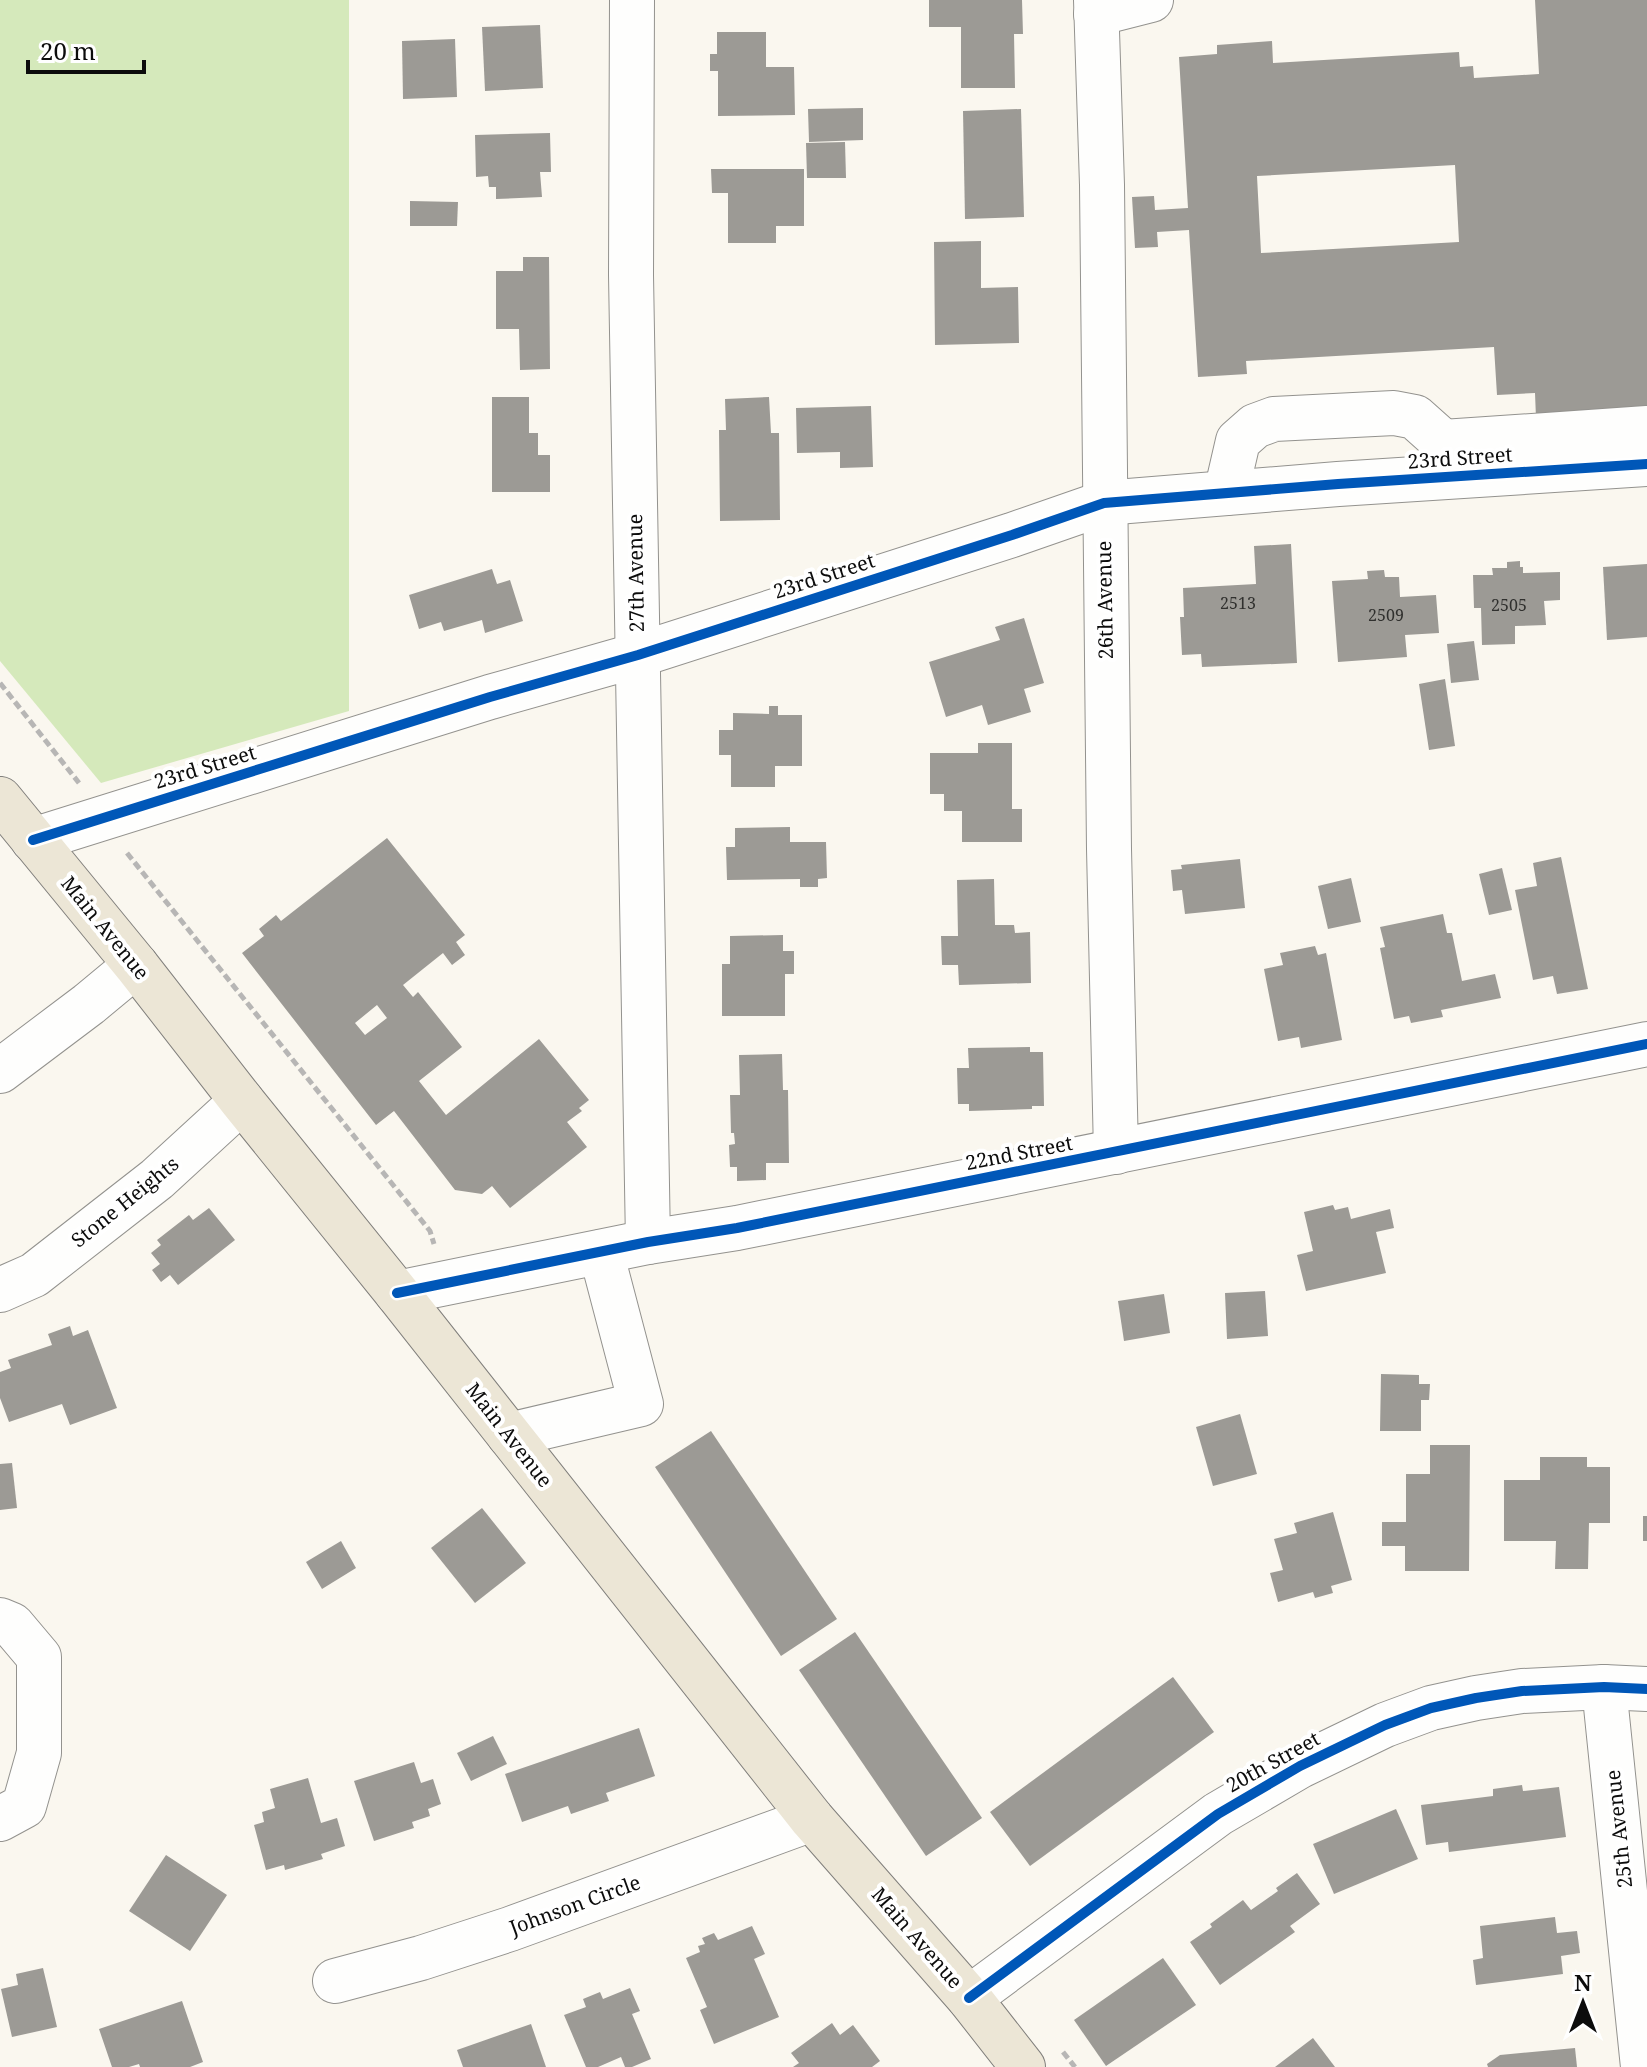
<svg xmlns="http://www.w3.org/2000/svg" width="1647" height="2067" font-family="'Noto Serif',serif">
  <style>
    .forest { fill: #d5e9bb }
    .building { fill: #9c9a95; fill-rule: evenodd }
    .lines { fill: none; stroke-linecap: round; stroke-linejoin: round }
    .minor-casing { stroke: #93928e; stroke-width: 46 }
    .major-casing { stroke: #807f7c; stroke-width: 46 }
    .path { stroke: #b7b6b5; stroke-width: 5; stroke-dasharray: 8 4; stroke-linecap: butt }
    .minor { stroke: #fefefd; stroke-width: 44 }
    .major { stroke: #ece6d6; stroke-width: 44 }
    .cycleway-casing { stroke: #fff; stroke-width: 15 }
    .cycleway { stroke: #0057b8; stroke-width: 10 }
    .labels { text-anchor: middle; stroke-width: 8; stroke-linejoin: round; paint-order: stroke }
    .number-label { font-size: 16px; fill: #30302e }
    .street-label { font-size: 20px; fill: #0c0c0c; stroke: #fff }
  </style>
  <rect width="100%" height="100%" fill="#faf7ef"/>
  <path class="forest" d="M0 0H349V711L101 783 0 661Z"/>
  <g class="building">
    <path d="M929 0H1022L1023 34H1014L1015 88H961V27H929Z"/>
    <path d="M1535 0H1647V411L1536 418 1535 393 1497 395 1494 347 1246 361 1247 374 1198 377 1189 230 1157 232 1158 247 1135 248 1132 197 1154 196 1155 210 1188 208 1179 57 1217 54V45L1272 41 1273 63 1459 52 1460 67 1473 66 1474 78 1539 74ZM1455 165 1459 242 1261 253 1257 176Z"/>
    <path d="M540 25 543 88 485 91 482 27Z"/>
    <path d="M717 32H766V67H794L795 115 718 116V71H710V54H717Z"/>
    <path d="M455 39 457 97 403 99 402 41Z"/>
    <path d="M863 108V140L809 142 808 109Z"/>
    <path d="M1021 109 1024 217 965 219 963 111Z"/>
    <path d="M550 133 551 172H540L542 197 496 199V187H489L488 176 476 177 475 135Z"/>
    <path d="M845 142 846 178H807L806 143Z"/>
    <path d="M711 169H804V226H776V243H728V193H712Z"/>
    <path d="M410 201 458 202 457 226H410Z"/>
    <path d="M981 241V288L1018 287 1019 343 935 345 934 242Z"/>
    <path d="M523 257H549L550 369 520 370 519 329H496V271H523Z"/>
    <path d="M492 397H529V433H538V455H550V492H492Z"/>
    <path d="M769 397 771 433H779L780 520 720 521 719 430H726L725 399Z"/>
    <path d="M871 406 873 467 840 468V452L797 453 796 408Z"/>
    <path d="M1291 544 1297 663 1202 667 1201 654 1182 655 1180 617H1184L1183 588 1256 584 1254 546Z"/>
    <path d="M1520 561V567H1523V573L1560 572V600L1544 601 1546 625 1515 626V644L1482 645 1481 608H1474L1473 575H1493L1492 568H1507V562Z"/>
    <path d="M1647 564V637L1607 640 1603 567Z"/>
    <path d="M492 569 497 584 510 580 523 621 485 633 482 620 444 631 441 622 419 629 409 595Z"/>
    <path d="M1384 570 1385 577H1399L1400 597 1436 595 1439 633 1405 635 1407 657 1338 662 1332 581 1368 579 1367 571Z"/>
    <path d="M1024 618 1044 683 1024 689 1031 712 988 725 982 705 946 717 929 662 1000 640 995 627Z"/>
    <path d="M1474 641 1479 680 1451 683 1447 644Z"/>
    <path d="M1445 679 1455 746 1429 750 1419 684Z"/>
    <path d="M769 706H778V715H802V766H775V787H731V755H719V730H733V713L769 714Z"/>
    <path d="M978 743H1012V809H1022V842H962V811H944V794H930V753H978Z"/>
    <path d="M790 827V842H826L827 878 818 879V887H800V879L727 880 726 847H735V828Z"/>
    <path d="M387 838 465 935 456 942 465 955 452 965 443 953 403 985 413 997 418 992 462 1047 419 1081 446 1115 539 1039 589 1100 579 1108 582 1111 567 1122 587 1147 510 1208 492 1186 482 1194 455 1190 394 1111 376 1125 242 953 264 936 259 929 276 915 281 921ZM377 1005 387 1018 365 1035 355 1023Z"/>
    <path d="M1561 857 1588 989 1557 994 1553 976 1533 980 1515 890 1537 886 1533 863Z"/>
    <path d="M1240 859 1245 908 1185 914 1182 890 1173 891 1171 870 1182 869 1181 865Z"/>
    <path d="M1502 868 1512 910 1489 915 1479 874Z"/>
    <path d="M1351 878 1361 922 1328 929 1318 886Z"/>
    <path d="M994 879 995 925H1014L1015 933 1030 932 1031 983 959 985 958 965H942L941 936H958L957 880Z"/>
    <path d="M1443 914 1447 933H1452L1462 981 1495 974 1501 998 1441 1010 1443 1017 1411 1023 1409 1016 1394 1019 1380 948 1385 947 1380 927Z"/>
    <path d="M783 935V951H794V974H785V1016H722V964H730V936Z"/>
    <path d="M1315 946 1318 955 1326 953 1342 1040 1301 1048 1299 1037 1278 1041 1264 969 1283 965 1280 953Z"/>
    <path d="M1030 1047V1052H1043L1044 1106H1032V1109L969 1111V1104H958L957 1068H969L968 1048Z"/>
    <path d="M782 1054 783 1090H788L789 1163H766V1180L737 1181V1167H730L729 1145 735 1144 734 1133H731L730 1095H740L739 1055Z"/>
    <path d="M1333 1205 1335 1210 1348 1207 1351 1219 1390 1209 1394 1228 1376 1232 1386 1273 1306 1291 1297 1255 1313 1251 1304 1212Z"/>
    <path d="M209 1208 235 1240 178 1285 170 1275 161 1282 152 1270 160 1264 151 1253 161 1245 157 1240 189 1215 193 1220Z"/>
    <path d="M1265 1291 1268 1336 1227 1339 1225 1293Z"/>
    <path d="M1164 1294 1170 1333 1124 1341 1118 1301Z"/>
    <path d="M70 1326 73 1336 88 1330 117 1408 70 1425 62 1404 9 1422 0 1398V1372L11 1368 8 1360 52 1345 48 1334Z"/>
    <path d="M1381 1374 1419 1375V1384H1430L1429 1400H1421V1431H1380Z"/>
    <path d="M1240 1414 1257 1474 1213 1486 1196 1427Z"/>
    <path d="M711 1431 837 1619 781 1656 655 1467Z"/>
    <path d="M1430 1445H1470L1469 1571H1405V1546H1382V1522H1406V1474H1430Z"/>
    <path d="M1540 1457H1587V1467H1610V1523H1589L1588 1569H1555L1556 1541H1504V1480H1540Z"/>
    <path d="M12 1463 17 1508 0 1510V1464Z"/>
    <path d="M482 1508 526 1563 475 1603 431 1548Z"/>
    <path d="M1333 1512 1352 1580 1331 1586 1333 1593 1315 1598 1313 1592 1278 1602 1270 1573 1283 1570 1274 1539 1297 1533 1294 1523Z"/>
    <rect x="1643" y="1516" width="4" height="25"/>
    <path d="M341 1541 356 1568 322 1589 306 1562Z"/>
    <path d="M855 1632 982 1818 926 1856 799 1670Z"/>
    <path d="M1173 1677 1214 1732 1030 1866 990 1812Z"/>
    <path d="M639 1728 655 1776 606 1793 609 1801 571 1814 568 1806 522 1822 505 1774Z"/>
    <path d="M493 1736 507 1764 471 1781 457 1753Z"/>
    <path d="M414 1762 421 1783 433 1779 441 1804 428 1809 430 1816 412 1822 414 1828 374 1841 354 1781Z"/>
    <path d="M308 1778 321 1823 337 1818 345 1846 321 1854 323 1859 285 1870 284 1865 266 1870 254 1825 264 1822 262 1812 275 1808 270 1789Z"/>
    <path d="M1522 1785 1523 1791 1559 1787 1566 1837 1449 1852 1448 1842 1426 1845 1421 1805 1493 1796V1789Z"/>
    <path d="M1396 1809 1418 1859 1334 1894 1313 1844Z"/>
    <path d="M166 1855 227 1895 190 1951 129 1911Z"/>
    <path d="M1297 1873 1320 1904 1290 1926 1295 1932 1220 1985 1190 1942 1212 1927 1210 1924 1243 1900 1251 1910 1278 1891 1276 1888Z"/>
    <path d="M1555 1917 1557 1933 1577 1931 1580 1953 1561 1956 1563 1974 1476 1985 1473 1960 1483 1958 1480 1926Z"/>
    <path d="M752 1926 765 1954 754 1959 779 2017 714 2044 700 2010 707 2007 686 1958 700 1952 698 1946 705 1944 702 1938 714 1933 718 1940Z"/>
    <path d="M1163 1958 1196 2005 1106 2066 1074 2020Z"/>
    <path d="M43 1968 57 2027 12 2037 1 1989 18 1985 16 1974Z"/>
    <path d="M630 1988 640 2011 632 2014 651 2059 632 2067H625L621 2057 598 2067H586L564 2015 586 2007 583 1999 600 1992 603 1999Z"/>
    <path d="M182 2001 203 2062 190 2067H140L139 2064 129 2067H112L99 2029Z"/>
    <path d="M832 2023 840 2035 853 2025 880 2061 872 2067H793L799 2063 791 2053Z"/>
    <path d="M531 2024 546 2067H463L457 2050Z"/>
    <path d="M1313 2038 1335 2067H1275Z"/>
    <path d="M1575 2048 1577 2067H1488L1487 2064 1500 2055Z"/>
  </g>
  <g class="lines">
    <g class="minor-casing">
      <g id="minor">
        <path d="M632 0 631 275 648 1242"/>
        <path d="M1096 0 1102 185 1109 849 1116 1152"/>
        <path d="M1096 14 1151 0"/>
        <path d="M1443 442 1647 428"/>
        <path d="M1226 493 1238 441 1255 426 1274 419 1394 413 1415 417 1443 442 1455 476"/>
        <path d="M33 840 490 697 638 655 1012 535 1104 503 1338 484 1647 464"/>
        <path d="M0 1071 89 1004 136 965"/>
        <path d="M0 1290 34 1275 157 1179 242 1101"/>
        <path d="M397 1293 648 1242 737 1228 1647 1044"/>
        <path d="M509 1435 641 1404 601 1252"/>
        <path d="M0 1620 12 1625 39 1657V1753L24 1806 0 1819"/>
        <path d="M1604 1687 1643 2067"/>
        <path d="M335 1981 421 1958 510 1929 812 1819"/>
        <path d="M969 1998 1218 1814 1300 1766 1385 1725 1431 1708 1476 1698 1522 1691 1604 1687 1647 1689"/>
      </g>
    </g>
    <g class="major-casing">
      <path id="major" d="M0 799 136 965 242 1101 397 1293 812 1819 969 1998 1023 2067"/>
    </g>
    <g class="path">
      <path d="M0 683 79 783"/>
      <path d="M127 853 430 1231 434 1244"/>
      <path d="M1063 2052 1075 2067"/>
    </g>
    <use href="#minor" class="minor"/>
    <use href="#major" class="major"/>
    <g class="cycleway-casing">
      <g id="cycleway">
        <path d="M33 840 490 697 638 655 1012 535 1104 503 1338 484 1647 464"/>
        <path d="M397 1293 648 1242 737 1228 1647 1044"/>
        <path d="M969 1998 1218 1814 1300 1766 1385 1725 1431 1708 1476 1698 1522 1691 1604 1687 1647 1689"/>
      </g>
    </g>
    <use href="#cycleway" class="cycleway"/>
  </g>
  <g class="labels">
    <g class="number-label">
      <text x="1238" y="609">2513</text>
      <text x="1509" y="611">2505</text>
      <text x="1386" y="621">2509</text>
    </g>
    <g class="street-label">
      <text transform="translate(1460 458) rotate(-4)" y="7">23rd Street</text>
      <text transform="translate(636 573) rotate(-91)" y="7">27th Avenue</text>
      <text transform="translate(824 576) rotate(-18)" y="7">23rd Street</text>
      <text transform="translate(1105 600) rotate(-91)" y="7">26th Avenue</text>
      <text transform="translate(205 767) rotate(-17)" y="7">23rd Street</text>
      <text transform="translate(105 928) rotate(51)" y="7">Main Avenue</text>
      <text transform="translate(1019 1153) rotate(-11)" y="7">22nd Street</text>
      <text transform="translate(125 1202) rotate(-39)" y="7">Stone Heights</text>
      <text transform="translate(509 1435) rotate(52)" y="7">Main Avenue</text>
      <text transform="translate(1273 1762) rotate(-29)" y="7">20th Street</text>
      <text transform="translate(1619 1829) rotate(-96)" y="7">25th Avenue</text>
      <text transform="translate(575 1905) rotate(-20)" y="7">Johnson Circle</text>
      <text transform="translate(917 1938) rotate(49)" y="7">Main Avenue</text>
    </g>
  </g>
  <g transform="translate(1583 2003)" stroke="#ffffff" stroke-width="6" paint-order="stroke">
  <path d="M0-6L14 30L0 20L-14 30Z" fill="#0c0c0c"/>
  <text y="-12" font-size="22" font-weight="bold" text-anchor="middle" fill="#0c0c0c">N</text>
  </g>
  <path d="M28 60v12h116v-12" fill="none" stroke="#0c0c0c" stroke-width="4"/>
  <text x="40" y="60" font-size="24" fill="#0c0c0c" stroke="#ffffff" stroke-width="6" paint-order="stroke">20 m</text>
</svg>
